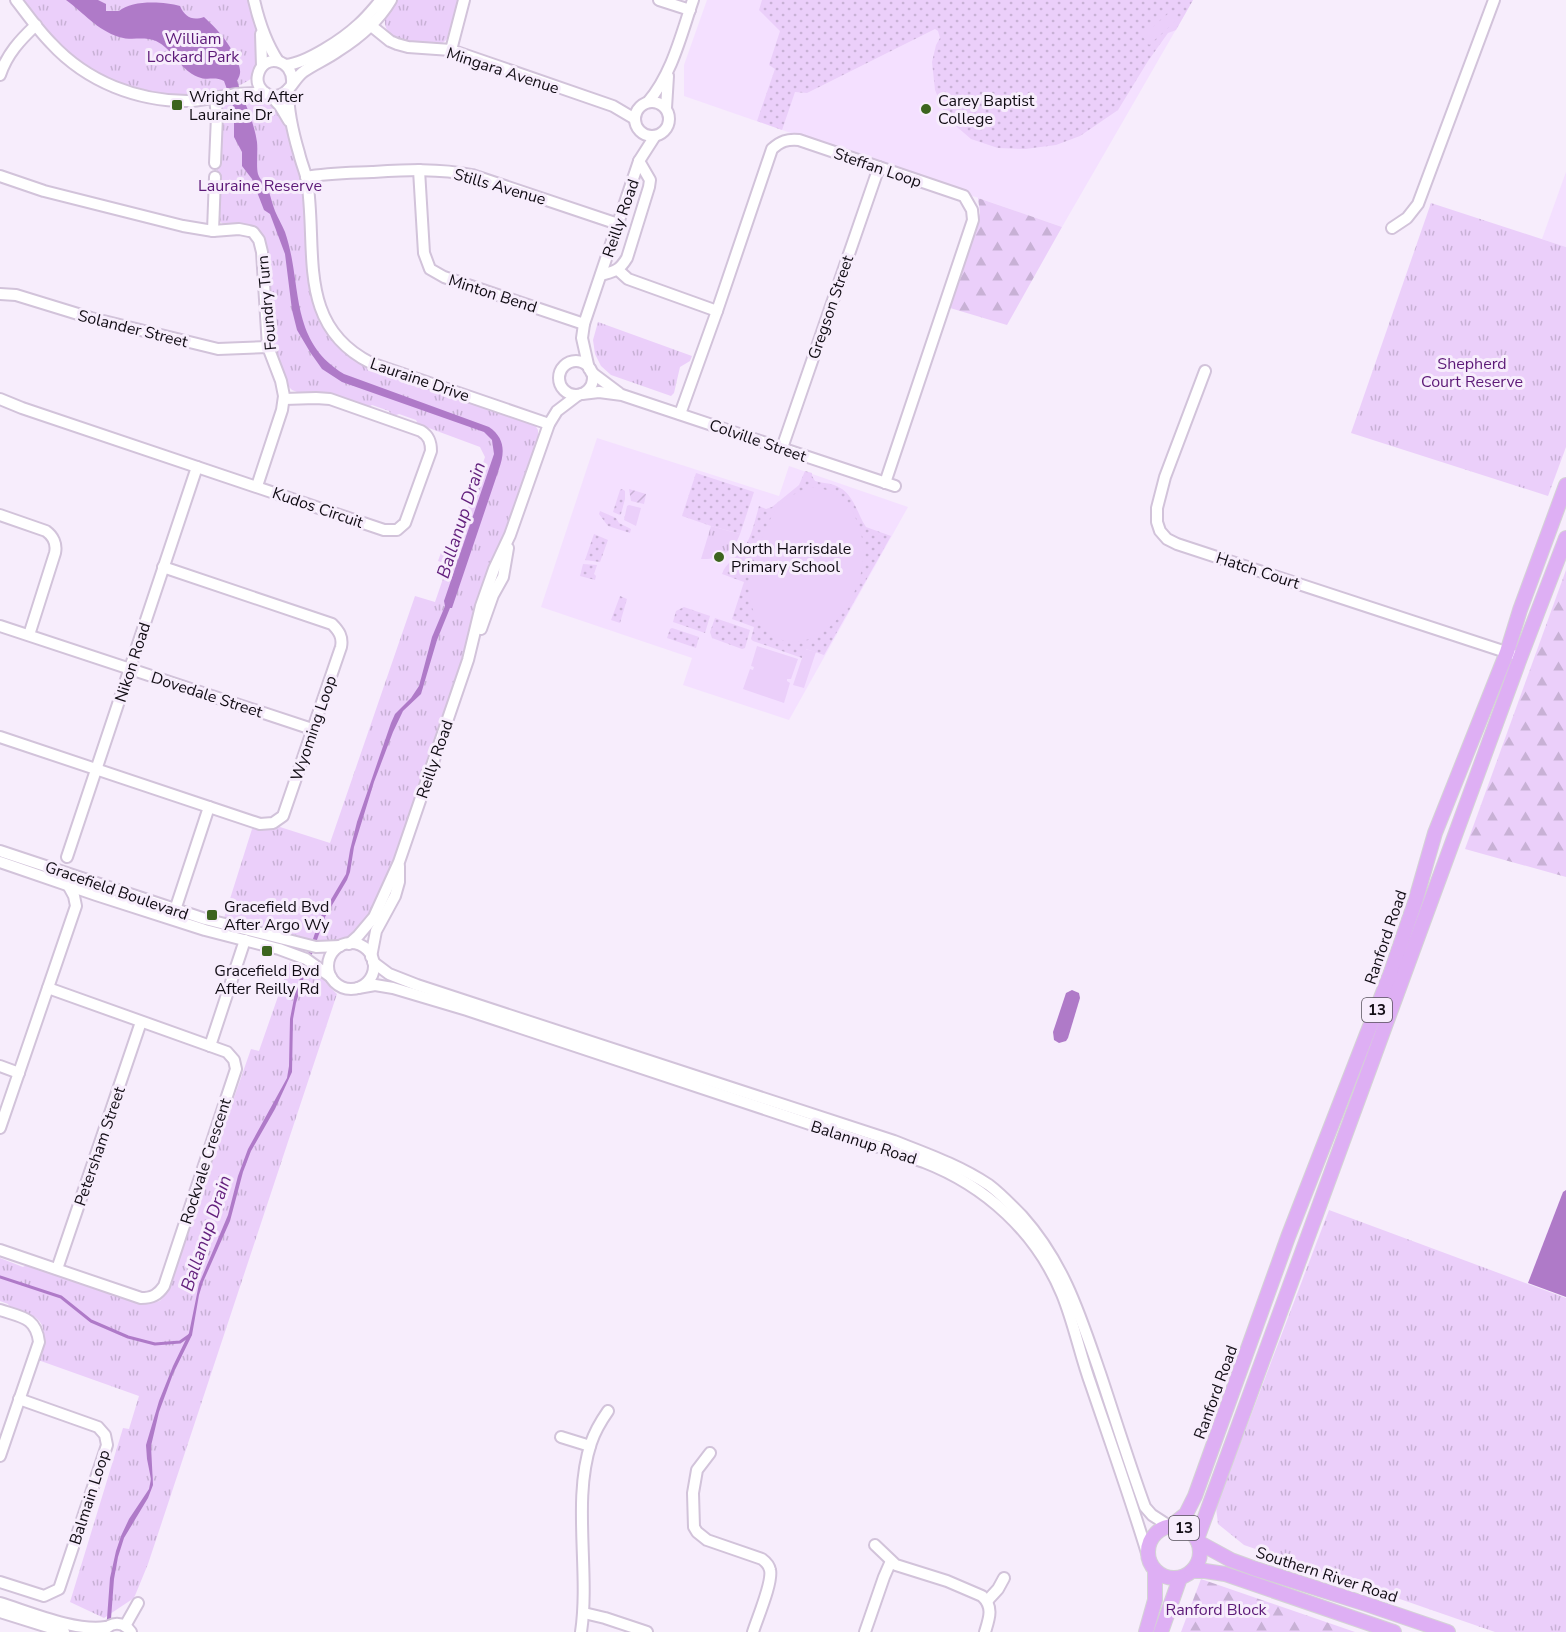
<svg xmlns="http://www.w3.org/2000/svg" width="1566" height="1632" font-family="'Nunito Sans',sans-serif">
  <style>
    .built { fill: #f4e0ff }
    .grass { fill: url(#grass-dots) }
    .forest { fill: url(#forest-firs) }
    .park { fill: url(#park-tufts) }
    .garden { fill: url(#garden-furrows) }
    .pitch { fill: #ebcffa }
    .water { fill: #af7ac8 }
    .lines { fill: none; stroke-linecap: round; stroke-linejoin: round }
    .stream { stroke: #af7ac8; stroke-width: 3 }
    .minor-casing { stroke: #d2c3da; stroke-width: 14 }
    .major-casing { stroke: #d4d3d5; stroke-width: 16 }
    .minor { stroke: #fff; stroke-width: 10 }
    .major { stroke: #deaff4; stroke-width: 14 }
    .poi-dot { fill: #3c641e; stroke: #f7edfc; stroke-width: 2 }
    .labels { text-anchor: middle; stroke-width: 6; stroke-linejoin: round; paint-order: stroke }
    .shield { fill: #f7edfc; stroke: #56505a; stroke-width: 1.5 }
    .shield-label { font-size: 15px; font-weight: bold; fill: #110c14 }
    .park-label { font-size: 16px; fill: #5c1977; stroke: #f7edfc }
    .street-label { font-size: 16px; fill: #110c14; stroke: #f7edfc }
    .poi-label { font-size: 16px; fill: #110c14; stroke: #f7edfc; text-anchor: start }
    .water-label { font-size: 18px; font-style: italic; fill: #621f7c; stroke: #f7edfc }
  </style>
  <defs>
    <pattern id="grass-dots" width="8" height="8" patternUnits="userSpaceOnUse" patternTransform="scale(1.5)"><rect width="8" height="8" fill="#ebcffa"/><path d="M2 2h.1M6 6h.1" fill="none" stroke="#c8b1d5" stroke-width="1.8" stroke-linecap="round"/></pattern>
    <pattern id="forest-firs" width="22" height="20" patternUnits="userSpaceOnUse" patternTransform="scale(1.5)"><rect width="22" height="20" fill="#ebcffa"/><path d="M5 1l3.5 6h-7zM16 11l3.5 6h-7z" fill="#c8b1d5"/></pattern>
    <pattern id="park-tufts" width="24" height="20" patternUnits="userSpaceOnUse" patternTransform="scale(1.5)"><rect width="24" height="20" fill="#ebcffa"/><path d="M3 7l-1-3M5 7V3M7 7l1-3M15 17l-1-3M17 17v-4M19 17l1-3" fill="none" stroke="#c8b1d5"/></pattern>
    <pattern id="garden-furrows" width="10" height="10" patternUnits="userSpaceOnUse" patternTransform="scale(1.5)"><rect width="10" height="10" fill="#ebcffa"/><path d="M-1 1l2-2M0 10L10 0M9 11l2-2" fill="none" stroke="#c8b1d5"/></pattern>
  </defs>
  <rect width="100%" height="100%" fill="#f7edfc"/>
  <g class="built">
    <path d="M707 0H1193L1062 227 684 96V65Z"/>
    <path d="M1566 172V247L1542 239Z"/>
    <path d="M597 438 779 496 789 466 908 507 789 720 683 685 692 658 541 607Z"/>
  </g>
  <g class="grass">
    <path d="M762 0H1193L1176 30 1168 33 1148 61 1118 110 1080 136 1056 145 1025 149 998 148 971 139 956 126 945 114 935 90 932 62 936 45 940 38 938 31 935 29 807 93 795 92 782 130 757 121 775 69 769 65 780 31 759 10Z"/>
    <path d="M805 471 812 473V476L815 481C821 483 828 483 834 485 854 492 856 512 866 527L891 536 824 655 806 649 802 658 753 641 751 639 754 627 732 619 744 582 722 574C726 562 737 558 744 548 752 536 755 520 759 506L766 509 772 507 799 485Z"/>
    <path d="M696 473 754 492 740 534 711 526 682 516Z"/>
    <path d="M622 489 625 491V499L621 514 620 515 613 512 620 490Z"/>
    <path d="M600 511 616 518 619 523 631 529 630 533 608 526 599 514Z"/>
    <path d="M594 534 608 540 600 562 585 560Z"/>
    <path d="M583 564 597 565 594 574 596 576 595 580 580 576Z"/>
    <path d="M620 596 627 599 620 623 611 620Z"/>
    <path d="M684 607 710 616 705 633 673 622 676 611Z"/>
    <path d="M715 618 750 630 745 648 742 649 712 638 710 632Z"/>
    <path d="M672 628 699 637 696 648 667 638 670 629Z"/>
  </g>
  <g class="forest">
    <path d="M978 198 1062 227 1007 325 950 308 980 213Z"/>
    <path d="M1566 570V877L1465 849Z"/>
    <path d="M1201 1579 1355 1632H1181Z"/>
  </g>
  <g class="park">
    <path d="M22 0H250C254 21 258 36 257 59 257 63 258 68 256 72 251 84 227 90 216 92 157 106 87 78 47 33 38 22 30 11 22 0Z"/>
    <path d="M396 0H459L449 35C447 40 444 43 439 44 424 48 382 41 385 20 385 13 392 6 396 0Z"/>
    <path d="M258 97H262L269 100 273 104 287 128 300 174 304 196 313 301 321 322 335 342 365 365 535 425 538 430V439L391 869 373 910 364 921 351 936 340 942 328 945 301 940 224 918 252 829 256 827 270 829 280 827 330 843 415 596 435 602 448 564 438 561 443 547 453 551 485 457 480 447 418 424 416 420 399 414 394 416 391 415 389 411 372 405 367 408 308 393 297 392 292 390 288 386 284 377 275 353 272 338 266 248C256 209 228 236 218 219L217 163H219L222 109C229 98 245 99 258 97Z"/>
    <path d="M1431 203 1566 247V447L1548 496 1351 433Z"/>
    <path d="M598 322 692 356 690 361 680 367 674 393 671 396 611 375 601 366 595 354 593 340Z"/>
    <path d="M629 505 641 508 636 526 624 520 627 506Z"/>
    <path d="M711 526 740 534C734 551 719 560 701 559Z"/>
    <path d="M290 962C299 965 309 966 317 973 324 979 329 987 337 994L148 1564 134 1598 104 1618 70 1602 123 1428 129 1429 139 1396 38 1360C43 1346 50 1325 33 1316 26 1312 17 1311 10 1308L8 1304 0 1301V1258L23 1267 28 1264 143 1304 160 1301 165 1295 251 1049 259 1051Z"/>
    <path d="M1329 1210 1566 1298V1632H1495L1244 1545 1218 1524 1216 1507Z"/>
  </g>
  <path class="garden" d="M629 489 646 494 644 504 631 501Z"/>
  <g class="pitch">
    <path d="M1170 12 1177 20 1149 45 1142 36Z"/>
    <path d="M810 487C832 488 848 499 856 519 863 535 865 550 862 568 856 604 821 654 779 639 761 633 749 608 749 591 749 570 765 521 779 506 787 497 799 491 810 487Z"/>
    <path d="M757 646 798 659 791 679H787V681L790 683 784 703 743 689 750 669 753 670 754 667 751 666Z"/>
    <path d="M805 649 816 652 804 688 793 685Z"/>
  </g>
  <g class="water">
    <path d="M66 0H98L106 4V11H119C131 0 163 1 180 6 185 17 192 21 204 17 216 28 226 39 234 54L233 58 235 61 238 63C241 71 241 74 237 81 244 102 254 121 257 142 258 151 256 167 258 174 260 180 265 184 268 190 271 196 272 204 275 211 278 218 282 225 285 232 303 284 288 340 344 374L489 427C505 438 505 452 499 469L452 608H450L437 640 421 694 403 711 393 732 374 782 354 847 350 872 347 880 325 917 303 980 296 1003 293 1019 292 1072 275 1109 251 1151 243 1172 230 1221 203 1282 199 1295 192 1335 173 1374 159 1412 151 1446 153 1485 148 1498 124 1538 118 1557 114 1579 110 1632H106L110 1578 116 1551 121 1536 129 1519 149 1489 151 1479 147 1459 146 1445 159 1401 173 1366 189 1333 199 1284 228 1215 238 1176 248 1149 287 1078 289 1066 290 1019 295 993 320 918 346 874 350 850 357 822 391 723 395 714 411 698 419 686 432 637 445 606 444 601 494 454 492 440 484 432 342 382 322 369 310 352 297 330 292 310 285 254 270 214 264 210 252 179 242 166V152L234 137V109L224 81C215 76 207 81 198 77 180 70 173 49 156 41 144 36 131 41 119 37 97 30 84 13 66 0Z"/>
    <path d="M1072 990 1079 993 1080 998 1068 1038 1066 1041 1059 1043 1054 1040 1053 1032 1066 993Z"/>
    <path d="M1566 1190V1297L1528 1283 1563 1192Z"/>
  </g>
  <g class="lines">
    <path class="stream" d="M0 1277 61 1297 91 1321 128 1337 155 1344 180 1342 190 1335"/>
    <g class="minor-casing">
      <g id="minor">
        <path d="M16 0C27 14 38 30 51 43 87 82 138 102 191 101 207 100 222 96 237 94 246 93 255 93 265 93"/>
        <path d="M254 0C259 22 266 43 278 61"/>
        <path d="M659 0 690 10"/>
        <path d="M364 20 390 41 397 44 408 47 451 50 613 106 635 119"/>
        <path d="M261 34 262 66"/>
        <path d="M451 50 464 0"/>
        <path d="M286 65C307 63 343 39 359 24 367 17 374 8 381 0"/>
        <path d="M0 75C7 54 20 40 36 25"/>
        <path d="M292 83C294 59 263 52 258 75 255 88 268 99 280 95 290 92 294 79 303 72 314 64 327 59 338 51 359 38 378 22 391 0"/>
        <path d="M288 90C288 112 293 133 299 153 301 162 305 171 307 180 318 249 295 325 371 363L549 424"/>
        <path d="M270 95 280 106 289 121"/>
        <circle cx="652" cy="119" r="17"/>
        <path d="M648 102C672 74 681 35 693 0"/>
        <path d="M666 108 668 76"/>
        <path d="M215 163 217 116 215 99"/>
        <path d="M419 170 424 253 430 269 444 277 584 324"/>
        <path d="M0 176 44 191 183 226 213 231 239 229 249 231 253 232 259 240 262 252 268 347 281 381 284 396 282 410 257 486"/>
        <path d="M306 177C328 173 350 173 372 172 406 170 438 168 472 175L618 224"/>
        <path d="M1392 228 1407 218 1418 204 1494 0"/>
        <path d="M213 231 215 177"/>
        <path d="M618 270 628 279 717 311"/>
        <path d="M601 275C615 271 619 271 627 258L649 187 650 180 639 161"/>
        <path d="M0 294 16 295 91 318 218 349 268 347"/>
        <circle cx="576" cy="378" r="17"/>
        <path d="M589 369 582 338 584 324 639 161 655 136"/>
        <path d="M1205 371 1165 477 1157 508V522L1160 531 1167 539 1177 544 1512 654"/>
        <path d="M591 372 619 393"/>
        <path d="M582 394 599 392 622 395 895 486"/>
        <path d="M0 399 22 408 384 530H397L405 523 431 451C431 442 429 436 421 431L330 399 316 398 284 399"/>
        <path d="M680 414 717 311 772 149C781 141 787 139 799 140L964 196 972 210 973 220 885 483"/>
        <path d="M782 448 879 167"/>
        <path d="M0 515 46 531C53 536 57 544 55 553L29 635"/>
        <path d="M0 626 312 729"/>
        <path d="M481 629 493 595 503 577 508 548"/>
        <path d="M0 737 260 824 273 823 283 816 341 647C343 637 339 631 332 624L163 567"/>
        <path d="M0 851 205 919 316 947 340 946"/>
        <path d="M67 857 197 467"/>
        <path d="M0 862 96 895 205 930 279 949 306 959 331 977"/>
        <path d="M175 910 209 807"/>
        <circle cx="351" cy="966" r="23"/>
        <path d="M349 944 358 936 374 917 399 862 468 660 481 606 494 569 510 535 549 424 557 411 578 395"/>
        <path d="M371 957 376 931 395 896 399 882V866"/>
        <path d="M373 962 389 974 417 985 894 1141C927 1154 959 1165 989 1185 1001 1194 1011 1205 1022 1216 1064 1263 1080 1315 1100 1373 1115 1418 1129 1463 1145 1507L1152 1515 1169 1526"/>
        <path d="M358 988 375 985 393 988 467 1010 924 1162C986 1186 1036 1232 1062 1294 1074 1323 1080 1355 1091 1385 1110 1441 1130 1497 1147 1553"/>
        <path d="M210 1046 245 940"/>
        <path d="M0 1066 19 1073"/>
        <path d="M0 1128 76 906 74 896 68 885"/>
        <path d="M0 1250 141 1298C152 1298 158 1295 164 1286L236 1069 234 1060 227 1052 48 988"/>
        <path d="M57 1269 141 1022"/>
        <path d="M0 1310C21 1317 36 1317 39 1342L0 1456"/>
        <path d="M561 1437 590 1446"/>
        <path d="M710 1453 697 1470 693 1493 694 1527 697 1532 707 1540 762 1559C766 1562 769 1565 770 1570 773 1582 757 1619 753 1632"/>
        <path d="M875 1545 896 1565 947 1581 982 1596C994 1607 989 1619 985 1632"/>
        <path d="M0 1582 44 1596 59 1589 107 1445 105 1435 98 1427 19 1399"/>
        <path d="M987 1601 998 1589 1004 1578"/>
        <path d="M0 1603C29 1612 76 1632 106 1627"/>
        <path d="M0 1612 64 1632"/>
        <path d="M584 1613 605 1618 647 1632"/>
        <path d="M125 1626 138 1603"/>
        <path d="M103 1632C111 1621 123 1621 131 1632"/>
        <path d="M581 1632C590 1572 572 1500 591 1443 595 1431 601 1421 608 1411"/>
        <path d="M865 1632 884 1577 891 1561"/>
      </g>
    </g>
    <g class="major-casing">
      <g id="major">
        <circle cx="1174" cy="1552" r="26"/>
        <path d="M1171 1526 1186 1514 1195 1496 1288 1237 1391 972 1416 899 1435 833 1507 652 1520 610 1566 485"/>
        <path d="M1197 1539 1520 658 1566 538"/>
        <path d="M1198 1542 1231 1560 1253 1568 1366 1604 1448 1632"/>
        <path d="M1192 1571H1205L1225 1574 1394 1632"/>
        <path d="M1146 1632 1155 1600V1572"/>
        <path d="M1161 1632 1180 1578"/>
      </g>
    </g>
    <use href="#minor" class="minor"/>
    <use href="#major" class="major"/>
  </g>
  <g class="poi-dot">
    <rect x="171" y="99" width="12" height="12" rx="3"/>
    <circle cx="926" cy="109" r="6"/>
    <circle cx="719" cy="557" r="6"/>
    <rect x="206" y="909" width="12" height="12" rx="3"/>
    <rect x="261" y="945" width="12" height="12" rx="3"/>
  </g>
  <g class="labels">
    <g class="shield">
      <rect x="1362" y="998" width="30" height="24" rx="4.5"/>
      <rect x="1169" y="1516" width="30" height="24" rx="4.5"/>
    </g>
    <g class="shield-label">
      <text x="1377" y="1015">13</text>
      <text x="1184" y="1533">13</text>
    </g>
    <g class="park-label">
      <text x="193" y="44">William<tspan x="193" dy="18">Lockard Park</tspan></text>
      <text x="260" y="191">Lauraine Reserve</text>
      <text x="1472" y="369">Shepherd<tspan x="1472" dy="18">Court Reserve</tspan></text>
      <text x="1216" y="1615">Ranford Block</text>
    </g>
    <g class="street-label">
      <text transform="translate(503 70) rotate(18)" y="6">Mingara Avenue</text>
      <text transform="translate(878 167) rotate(19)" y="6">Steffan Loop</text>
      <text transform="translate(500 186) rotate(16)" y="6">Stills Avenue</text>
      <text transform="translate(620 218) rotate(-71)" y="6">Reilly Road</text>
      <text transform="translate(493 293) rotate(18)" y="6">Minton Bend</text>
      <text transform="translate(266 303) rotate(-95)" y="6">Foundry Turn</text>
      <text transform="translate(830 307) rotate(-71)" y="6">Gregson Street</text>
      <text transform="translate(133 328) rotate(14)" y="6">Solander Street</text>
      <text transform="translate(420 379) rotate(19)" y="6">Lauraine Drive</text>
      <text transform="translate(758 440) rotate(19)" y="6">Colville Street</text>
      <text transform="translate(318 507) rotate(19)" y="6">Kudos Circuit</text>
      <text transform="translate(1258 570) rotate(18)" y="6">Hatch Court</text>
      <text transform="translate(132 662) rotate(-72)" y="6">Nikon Road</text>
      <text transform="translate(207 694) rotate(18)" y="6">Dovedale Street</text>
      <text transform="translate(313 728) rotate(-71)" y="6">Wyoming Loop</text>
      <text transform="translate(434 759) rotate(-71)" y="6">Reilly Road</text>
      <text transform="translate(117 890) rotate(19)" y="6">Gracefield Boulevard</text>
      <text transform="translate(1385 937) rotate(-71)" y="6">Ranford Road</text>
      <text transform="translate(864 1142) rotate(18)" y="6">Balannup Road</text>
      <text transform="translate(99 1146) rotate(-71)" y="6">Petersham Street</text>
      <text transform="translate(205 1161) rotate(-72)" y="6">Rockvale Crescent</text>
      <text transform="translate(1215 1392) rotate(-70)" y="6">Ranford Road</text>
      <text transform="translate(89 1497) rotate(-72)" y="6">Balmain Loop</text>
      <text transform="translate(1327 1574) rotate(18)" y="6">Southern River Road</text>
    </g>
    <g class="poi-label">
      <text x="189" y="102">Wright Rd After<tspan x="189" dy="18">Lauraine Dr</tspan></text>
      <text x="938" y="106">Carey Baptist<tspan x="938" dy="18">College</tspan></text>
      <text x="731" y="554">North Harrisdale<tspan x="731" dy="18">Primary School</tspan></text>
      <text x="224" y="912">Gracefield Bvd<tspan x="224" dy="18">After Argo Wy</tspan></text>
      <text x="267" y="976" text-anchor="middle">Gracefield Bvd<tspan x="267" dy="18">After Reilly Rd</tspan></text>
    </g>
    <g class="water-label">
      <text transform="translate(461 520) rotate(-72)" y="6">Ballanup Drain</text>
      <text transform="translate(206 1233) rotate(-71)" y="6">Ballanup Drain</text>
    </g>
  </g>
</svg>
